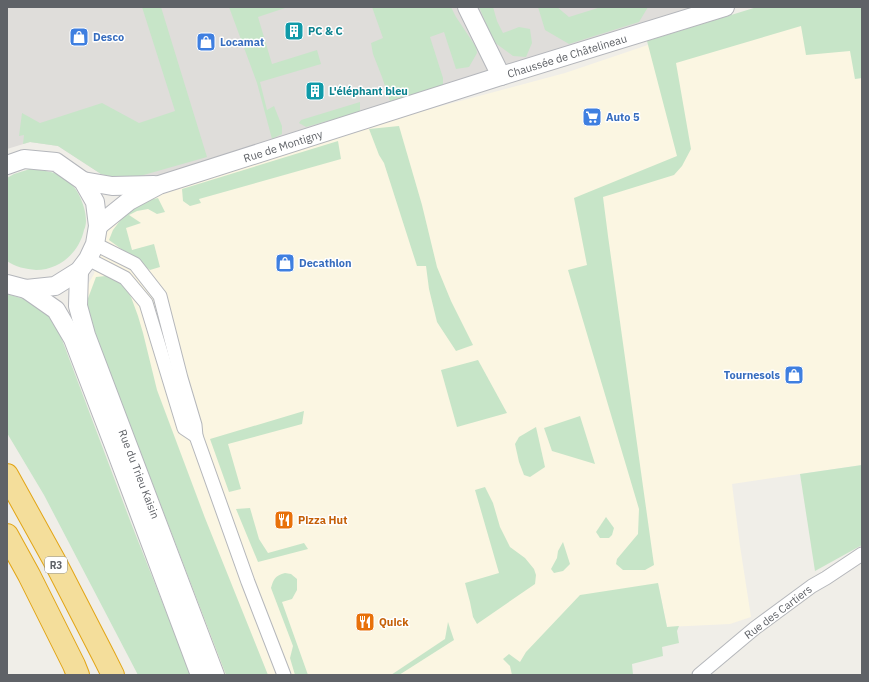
<svg xmlns="http://www.w3.org/2000/svg" width="869" height="682" font-family="'IBM Plex Sans',sans-serif">
  <style>
    .commercial { fill: #fbf6e2 }
    .industrial { fill: #dfddda }
    .green { fill: #c7e5c8 }
    .lines { fill: none; stroke-linecap: round; stroke-linejoin: round }
    .street-casing { stroke: #b5b7bb; stroke-width: 15 }
    .secondary-casing { stroke: #b4b6bb; stroke-width: 20 }
    .highway-casing { stroke: #e2a516; stroke-width: 24 }
    .street { stroke: #fff; stroke-width: 13 }
    .secondary { stroke: #fff; stroke-width: 18 }
    .highway { stroke: #f4de9b; stroke-width: 22 }
    .labels { text-anchor: middle; stroke-width: 3; stroke-linejoin: round; paint-order: stroke }
    .shield { fill: #fff; stroke: #8f9195; stroke-width: 1 }
    .shield-label { font-size: 10px; font-weight: bold; fill: #5f6267 }
    .culture-label { font-size: 11px; font-weight: bold; fill: #0d838f; stroke: #fff; text-anchor: start }
    .shop-label { font-size: 11px; font-weight: bold; fill: #366cbe; stroke: #fff; text-anchor: start }
    .street-label { font-size: 11px; fill: #5f6267; stroke: #fff }
    .food-label { font-size: 11px; font-weight: bold; fill: #c56008; stroke: #fff; text-anchor: start }
  </style>
  <rect width="100%" height="100%" fill="#f0eee8"/>
  <path class="commercial" d="M760 7H801L851 51 855 79 862 78V465L732 484 740 546 751 617 730 624 667 627 658 583 520 675H218L83 293 94 274 104 236 111 222 159 191 362 127 565 73Z"/>
  <path class="industrial" d="M7 7H718L192 175 126 180 101 174 58 146 30 142 7 149Z"/>
  <g class="green">
    <path d="M142 7H161L207 157 126 180 101 174 58 146 30 142 23 144 24 135 19 136 22 113 40 123 102 103 139 123 175 111Z"/>
    <path d="M229 7H288L258 17 272 64 317 50 321 64 260 82 267 110 274 106 282 126V134L272 139 257 83Z"/>
    <path d="M372 7H451L456 17 476 47 477 53 469 67 456 69 444 32 430 37 443 78V86L390 101 382 77 373 54 371 43 383 38Z"/>
    <path d="M479 7H493L497 21 503 33 519 27 530 29 532 43 526 57 513 56 494 42Z"/>
    <path d="M538 7H557L569 17 601 7H648L639 22 569 44 545 30Z"/>
    <path d="M757 7H862V78L855 79 850 51 806 55 801 26 676 63 691 149 682 166 674 175 603 197 608 236 654 565 645 570H623L616 564 617 559 638 534 639 509 568 270 587 265 574 198 677 156 647 41Z"/>
    <path d="M360 102V112L306 127 299 123 301 120Z"/>
    <path d="M399 126 422 205 437 267 451 301 473 345 456 351 437 322 429 289 426 266H417L384 163 379 155 369 129Z"/>
    <path d="M338 141 341 159 199 199 201 203 190 206 183 201 182 189Z"/>
    <path d="M30 169C42 170 52 171 63 177 69 181 76 188 79 195 83 203 86 212 86 221 86 224 85 228 84 230 79 253 59 270 36 270 26 269 15 267 7 261V178L14 174Z"/>
    <path d="M158 198 165 212 157 214 148 209 137 211 129 215 141 223 126 228 132 250 154 244 160 267 150 270 109 240 113 230 122 218 136 203Z"/>
    <path d="M106 276 113 277 120 281 131 297 138 316 143 333 157 390 205 518 268 675H226L87 313V301L96 277Z"/>
    <path d="M7 294 34 302 52 313 131 523 191 675H138L44 495 7 433Z"/>
    <path d="M478 360 507 413 457 427 441 370Z"/>
    <path d="M304 411 302 424 228 444 241 489 229 492 210 439Z"/>
    <path d="M580 416 595 464 552 451 544 428Z"/>
    <path d="M536 427 545 467 530 477 524 475 519 462 515 444 519 437Z"/>
    <path d="M862 465V545L815 571 800 474Z"/>
    <path d="M485 487 493 503 500 527 510 547 525 558 534 569 536 575 535 584 477 624 473 617 470 602 465 583 499 573 475 490Z"/>
    <path d="M250 508 259 539 268 553 304 543 308 549 258 562 236 509Z"/>
    <path d="M606 517 614 528 612 535 609 538H600L596 532Z"/>
    <path d="M563 542 570 564 563 571 554 573 551 569 557 558 558 551Z"/>
    <path d="M285 573 291 574 297 579V590L292 599 282 602 308 675H295L290 658 293 646 271 588C274 578 275 576 285 573Z"/>
    <path d="M658 583 667 627 679 626 677 631 679 643 662 647 663 656 632 664 633 675H512L510 666 503 659 509 654 520 662 526 652 580 595Z"/>
    <path d="M448 622 454 640 399 675H391L445 639Z"/>
  </g>
  <g class="lines">
    <g class="street-casing">
      <g id="street">
        <path d="M95 244 135 264 160 296 181 378 195 425 196 436 248 582 284 675"/>
        <path d="M88 259 125 278 146 303 184 428 196 436"/>
        <path d="M699 675 755 628 812 586 826 578 862 554"/>
      </g>
    </g>
    <g class="secondary-casing">
      <g id="secondary">
        <path d="M467 7 501 76"/>
        <path d="M7 165 24 159 56 162 83 181 95 202 98 226 95 244 88 259 79 271 55 286 26 289 7 284"/>
        <path d="M83 181 112 186 154 185"/>
        <path d="M98 226 129 201 159 185 501 76 725 7"/>
        <path d="M79 271 78 306 86 335 215 675"/>
        <path d="M26 289 56 310 73 339 116 451 200 675"/>
      </g>
    </g>
    <g class="highway-casing">
      <g id="highway">
        <path d="M7 475 54 560 104 657 113 675"/>
        <path d="M7 535 29 575 74 665 78 675"/>
      </g>
    </g>
    <use href="#street" class="street"/>
    <use href="#secondary" class="secondary"/>
    <use href="#highway" class="highway"/>
  </g>
  <defs>
    <g id="building-square" transform="scale(1)"><rect x="-9" y="-9" width="18" height="18" rx="4" fill="#0f9aa8" stroke="#fff"/><path d="M-4-6H4V6H1V3H-1V6H-4ZM-2.5-4.3h1.7v1.8h-1.7ZM.8-4.3h1.7v1.8H.8ZM-2.5-1h1.7V.8h-1.7ZM.8-1h1.7V.8H.8Z" fill="#fff"/></g>
    <g id="shop-square" transform="scale(1)"><rect x="-9" y="-9" width="18" height="18" rx="4" fill="#3f7fe0" stroke="#fff"/><path d="M-5-2.5h2.3a2.7 3.5 0 0 1 5.4 0H5L5.5 6h-11ZM-1.5-2.5h3a1.5 2.3 0 0 0-3 0Z" fill="#fff"/></g>
    <g id="supermarket-square" transform="scale(1)"><rect x="-9" y="-9" width="18" height="18" rx="4" fill="#3f7fe0" stroke="#fff"/><path d="M-6-5.5h2.5l.6 2H6L4.5 2H-2.5L-4.4-4H-6ZM-1.5 3.2a1.3 1.3 0 1 0 .1 0ZM3 3.2a1.3 1.3 0 1 0 .1 0Z" fill="#fff"/></g>
    <g id="restaurant-square" transform="scale(1)"><rect x="-9" y="-9" width="18" height="18" rx="4" fill="#e8710a" stroke="#fff"/><path d="M-5-6h1v4h1v-4h1v4h1v-4h1v5L-1.5 .5V6h-2V.5L-5-1ZM5-6V6H3V1.5H1.5Q1.5-4 5-6Z" fill="#fff"/></g>
  </defs>
  <g fill-rule="evenodd">
    <use href="#building-square" x="294" y="31"/>
    <use href="#shop-square" x="79" y="37"/>
    <use href="#shop-square" x="206" y="42"/>
    <use href="#building-square" x="315" y="91"/>
    <use href="#supermarket-square" x="592" y="117"/>
    <use href="#shop-square" x="285" y="263"/>
    <use href="#shop-square" x="794" y="375"/>
    <use href="#restaurant-square" x="284" y="520"/>
    <use href="#restaurant-square" x="365" y="622"/>
  </g>
  <g class="labels">
    <rect class="shield" x="45" y="557" width="22" height="16" rx="3"/>
    <g class="shield-label">
      <text x="56" y="569">R3</text>
    </g>
    <g class="culture-label">
      <text x="308" y="35">PC &amp; C</text>
      <text x="329" y="95">L'éléphant bleu</text>
    </g>
    <g class="shop-label">
      <text x="93" y="41">Desco</text>
      <text x="220" y="46">Locamat</text>
      <text x="606" y="121">Auto 5</text>
      <text x="299" y="267">Decathlon</text>
      <text x="780" y="379" text-anchor="end">Tournesols</text>
    </g>
    <g class="street-label">
      <text transform="translate(567 56) rotate(-17)" y="4">Chaussée de Châtelineau</text>
      <text transform="translate(283 146) rotate(-18)" y="4">Rue de Montigny</text>
      <text transform="translate(139 474) rotate(69)" y="4">Rue du Trieu Kaisin</text>
      <text transform="translate(778 612) rotate(-37)" y="4">Rue des Cartiers</text>
    </g>
    <g class="food-label">
      <text x="298" y="524">Pizza Hut</text>
      <text x="379" y="626">Quick</text>
    </g>
  </g>
  <rect width="869" height="682" fill="none" stroke="#5f6267" stroke-width="16"/>
</svg>
